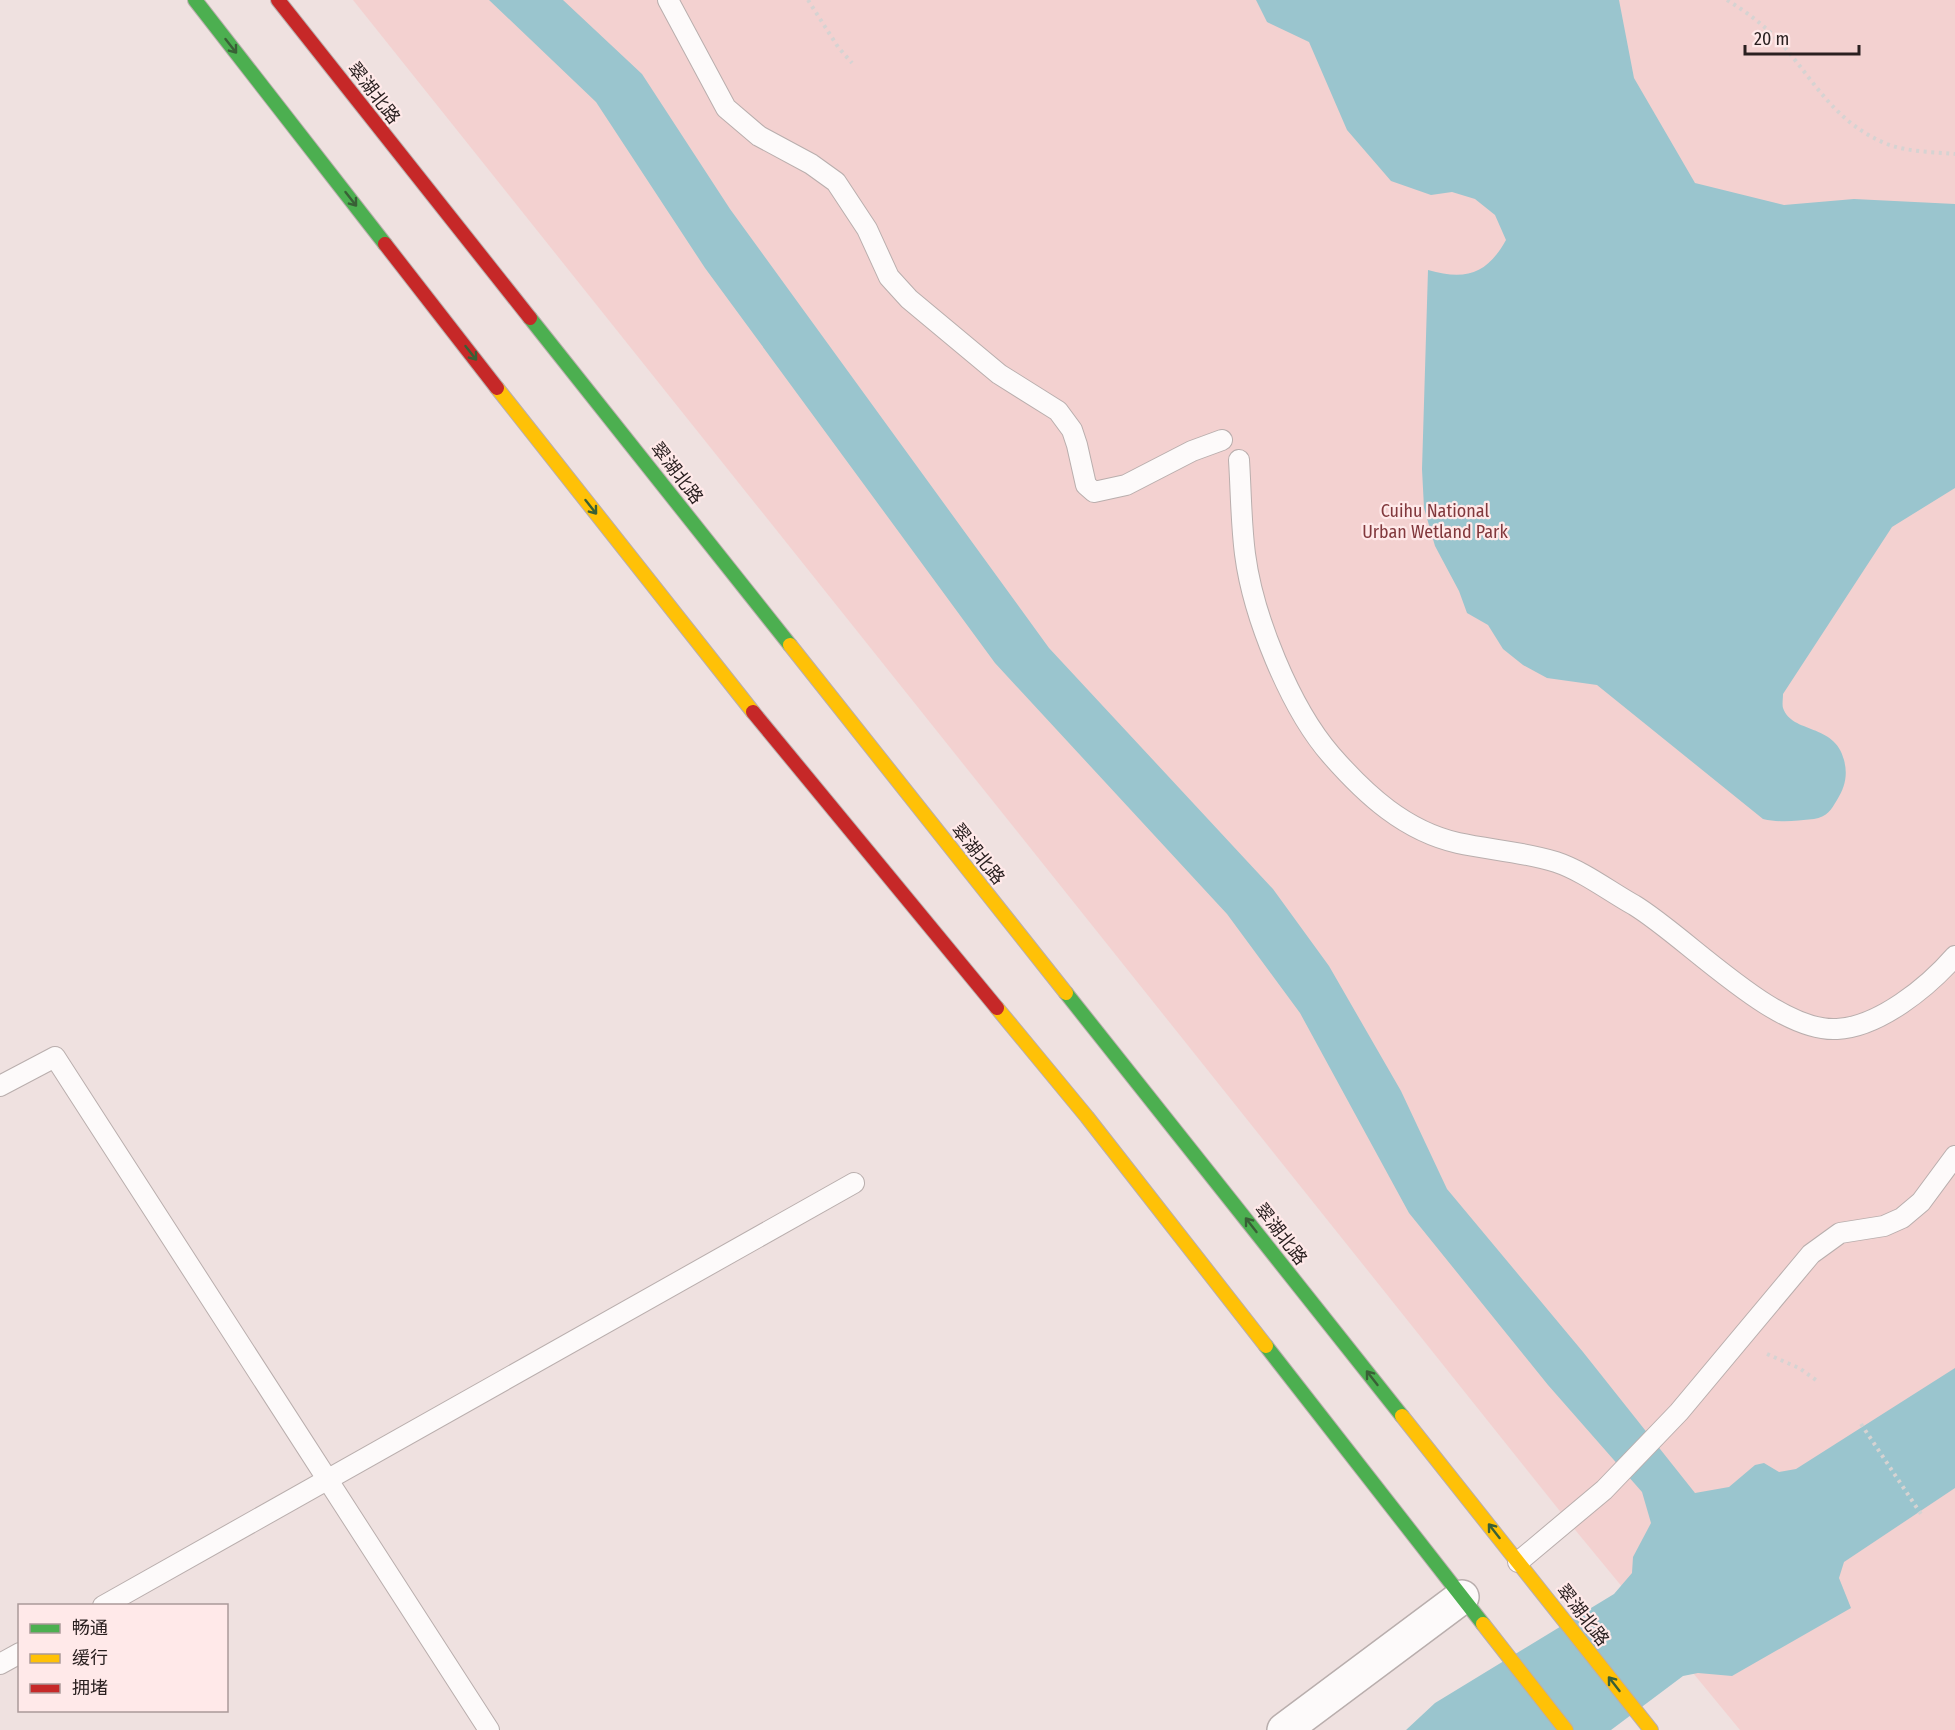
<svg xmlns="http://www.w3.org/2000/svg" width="1955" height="1730" font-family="'Fira Sans Condensed','Noto Sans SC',sans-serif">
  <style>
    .park { fill: #f3d1d0 }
    .water { fill: #9ac5ce }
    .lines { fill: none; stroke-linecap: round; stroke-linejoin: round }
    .lane-casing { stroke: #b9aead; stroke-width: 22 }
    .street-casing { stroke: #b9aead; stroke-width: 36 }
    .fast-casing { stroke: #b9aead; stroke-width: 16 }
    .slow-casing { stroke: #b9aead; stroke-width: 16 }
    .jam-casing { stroke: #b9aead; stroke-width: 16 }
    .path { stroke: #d6d3d2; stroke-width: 4; stroke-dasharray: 3 4.5; stroke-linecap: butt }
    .lane { stroke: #fdfafa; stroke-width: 20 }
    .street { stroke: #fdfafa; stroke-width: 33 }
    .fast { stroke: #4caf50; stroke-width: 14 }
    .slow { stroke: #ffc107; stroke-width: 14 }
    .jam { stroke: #c62828; stroke-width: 14 }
    .oneway { stroke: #396036 }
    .labels { text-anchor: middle; stroke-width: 4.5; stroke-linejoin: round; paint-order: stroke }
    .street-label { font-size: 18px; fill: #2a2020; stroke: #ffe9e9 }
    .park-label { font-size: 18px; fill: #81383c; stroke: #ffe9e9 }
  </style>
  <rect width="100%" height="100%" fill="#efe1e0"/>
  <path class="park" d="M353 0H1955V1730H1740L1567 1520Z"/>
  <g class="water">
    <path d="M489 0H563L642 74 730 209 1049 648 1273 889 1329 966 1401 1091 1447 1189 1583 1352 1695 1493 1729 1487 1755 1465 1764 1463 1779 1472 1796 1469 1955 1368V1488L1844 1562 1839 1578 1851 1608 1732 1676 1698 1673 1683 1676 1611 1730H1406L1435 1703 1614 1594 1632 1573 1633 1557 1651 1523 1642 1492 1548 1385 1409 1213 1300 1013 1227 914 995 663 705 268 596 102Z"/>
    <path d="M1256 0H1619L1634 78 1695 183 1784 205 1854 199 1955 204V488L1892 527 1783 694C1783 698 1782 705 1783 708 1792 734 1835 723 1844 760 1848 775 1845 787 1837 800 1831 810 1827 817 1814 819 1795 821 1781 823 1763 819L1597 685 1547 678 1523 665 1503 649 1488 625 1467 613 1459 591 1435 546 1424 508 1422 469 1428 270C1466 281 1487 274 1506 240L1495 215 1475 199 1452 192 1431 195 1391 181 1347 130 1309 42 1267 22Z"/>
  </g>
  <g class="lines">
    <g class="lane-casing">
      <g id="lane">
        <path d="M668 0 726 108 759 136 811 164 836 182 867 229 889 277 909 299 999 374 1058 411 1072 430 1077 445 1086 485 1094 492 1126 485 1192 451 1222 440"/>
        <path d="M1239 460C1241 491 1241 523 1245 554 1253 616 1290 708 1331 755 1366 795 1405 831 1458 843 1491 850 1524 852 1556 862 1583 871 1609 891 1634 905 1687 937 1775 1033 1837 1029 1879 1027 1928 987 1955 956"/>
        <path d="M0 1086 55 1057 489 1730"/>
        <path d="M1518 1562 1604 1490 1679 1412 1811 1254 1840 1233 1884 1226 1902 1218 1921 1202 1955 1156"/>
        <path d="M103 1606 854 1183"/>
        <path d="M0 1664 20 1653"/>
      </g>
    </g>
    <g class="street-casing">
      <path id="street" d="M1284 1730 1462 1597"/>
    </g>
    <g class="fast-casing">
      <g id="fast">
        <path d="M195 0 385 244"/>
        <path d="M530 318 790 645"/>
        <path d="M1066 993 1402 1416"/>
        <path d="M1266 1346 1483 1624"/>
      </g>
    </g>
    <g class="slow-casing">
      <g id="slow">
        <path d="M497 388 753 712"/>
        <path d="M790 645 1066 993"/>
        <path d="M997 1008 1087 1117 1266 1346"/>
        <path d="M1402 1416 1651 1730"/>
        <path d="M1483 1624 1566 1730"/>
      </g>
    </g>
    <g class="jam-casing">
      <g id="jam">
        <path d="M278 0 530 318"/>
        <path d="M385 244 497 388"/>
        <path d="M753 712 997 1008"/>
      </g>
    </g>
    <g class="path">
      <path d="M808 0 838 47 852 63"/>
      <path d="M1727 0C1747 12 1765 26 1781 43 1815 82 1835 123 1887 144 1908 152 1933 152 1955 154"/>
      <path d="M1767 1354 1799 1368 1819 1382"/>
      <path d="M1861 1424 1921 1514"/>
    </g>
    <use href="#lane" class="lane"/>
    <use href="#street" class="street"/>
    <use href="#fast" class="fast"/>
    <use href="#slow" class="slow"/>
    <use href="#jam" class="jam"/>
  </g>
  <defs><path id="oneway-shaft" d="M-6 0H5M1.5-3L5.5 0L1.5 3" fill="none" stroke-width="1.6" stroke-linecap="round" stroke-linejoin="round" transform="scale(1.5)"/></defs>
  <g class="oneway">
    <use href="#oneway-shaft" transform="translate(231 46) rotate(52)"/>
    <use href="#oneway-shaft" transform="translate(351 199) rotate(52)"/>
    <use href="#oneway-shaft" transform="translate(471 353) rotate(52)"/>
    <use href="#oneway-shaft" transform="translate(591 507) rotate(52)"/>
    <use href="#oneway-shaft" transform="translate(1251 1225) rotate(-128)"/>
    <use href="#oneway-shaft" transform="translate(1372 1378) rotate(-128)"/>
    <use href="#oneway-shaft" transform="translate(1494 1531) rotate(-128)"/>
    <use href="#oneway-shaft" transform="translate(1614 1684) rotate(-128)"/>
  </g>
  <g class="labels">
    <g class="street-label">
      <text transform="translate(374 93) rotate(52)" y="6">翠湖北路</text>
      <text transform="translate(677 473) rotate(52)" y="6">翠湖北路</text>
      <text transform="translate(978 854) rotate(51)" y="6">翠湖北路</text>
      <text transform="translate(1281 1234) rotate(52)" y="6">翠湖北路</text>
      <text transform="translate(1583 1615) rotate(52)" y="6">翠湖北路</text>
    </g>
    <g class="park-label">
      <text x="1435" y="517">Cuihu National<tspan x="1435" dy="21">Urban Wetland Park</tspan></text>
    </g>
  </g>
  <rect x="18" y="1604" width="210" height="108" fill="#ffe9e9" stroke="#aa9999" stroke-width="1.5"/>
  <rect x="30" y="1624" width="30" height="9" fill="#4caf50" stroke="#aa9999" stroke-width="1.5"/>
  <text x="72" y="1634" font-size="18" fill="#2a2020">畅通</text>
  <rect x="30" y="1654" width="30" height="9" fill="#ffc107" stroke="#aa9999" stroke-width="1.5"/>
  <text x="72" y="1664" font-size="18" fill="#2a2020">缓行</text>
  <rect x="30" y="1684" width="30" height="9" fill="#c62828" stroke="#aa9999" stroke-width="1.5"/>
  <text x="72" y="1694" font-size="18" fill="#2a2020">拥堵</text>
  <path d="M1745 45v9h114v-9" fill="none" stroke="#2a2020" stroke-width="3"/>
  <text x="1754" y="45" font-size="18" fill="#2a2020" stroke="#ffe9e9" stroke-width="4.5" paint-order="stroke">20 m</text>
</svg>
